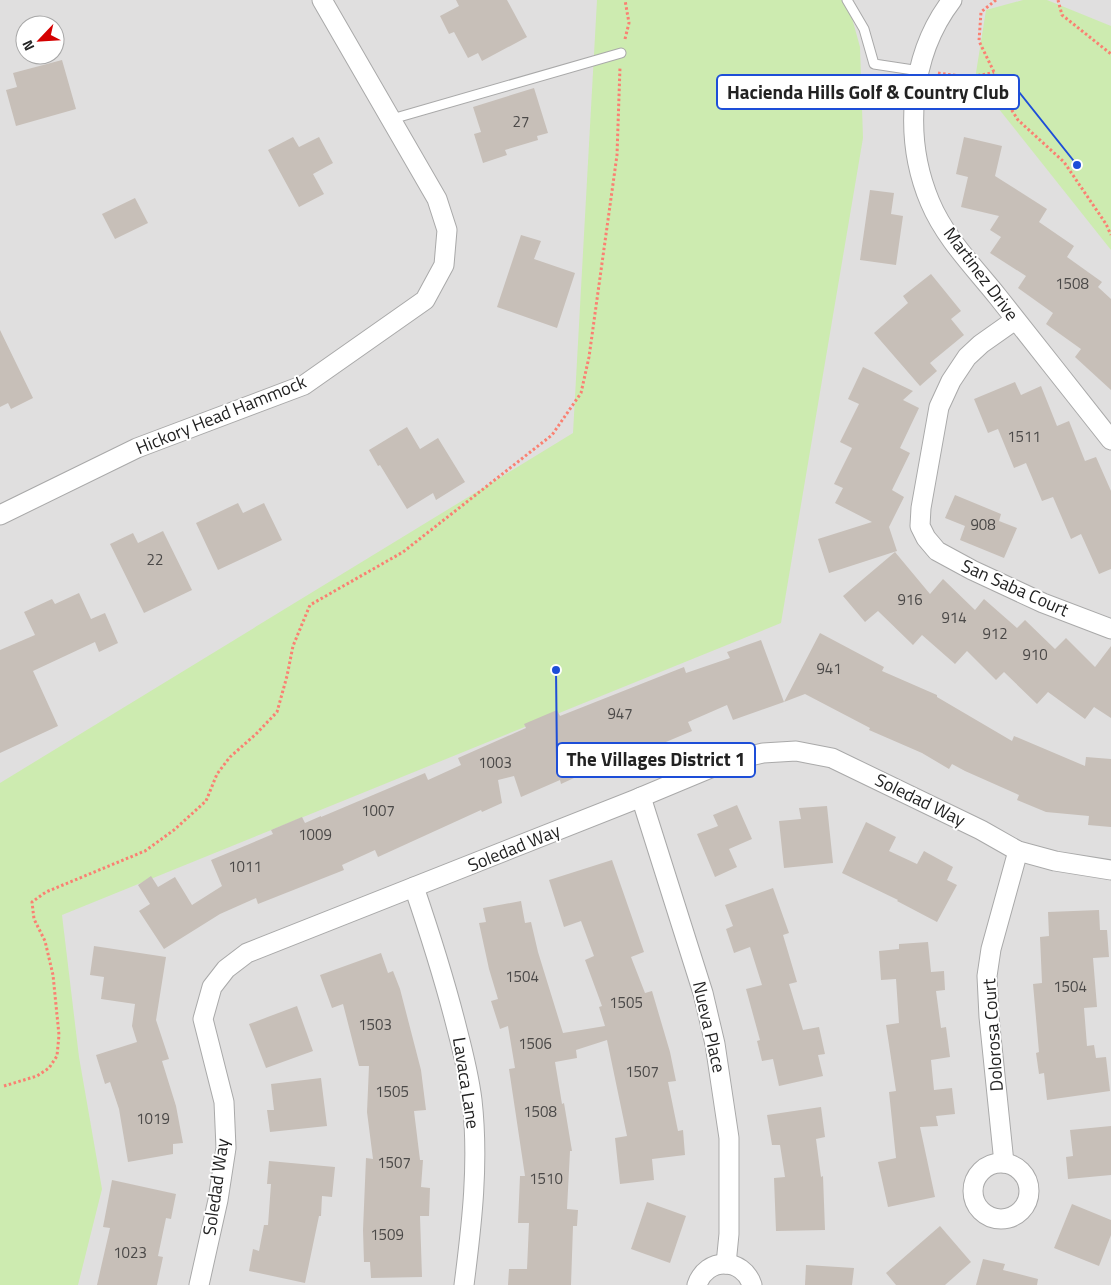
<svg xmlns="http://www.w3.org/2000/svg" width="1111" height="1285" font-family="'Titillium Web',sans-serif">
  <style>
    .residential { fill: #e0dfdf; fill-rule: evenodd }
    .grass { fill: #cdebb0 }
    .building { fill: #c7bfb8 }
    .lines { fill: none; stroke-linecap: round; stroke-linejoin: round }
    .lane-casing { stroke: #a9a9a9; stroke-width: 11 }
    .street-casing { stroke: #a9a9a9; stroke-width: 21 }
    .path { stroke: #fa8072; stroke-width: 3; stroke-dasharray: 2.5 2.5; stroke-linecap: butt }
    .lane { stroke: #fff; stroke-width: 9 }
    .street { stroke: #fff; stroke-width: 19 }
    .labels { text-anchor: middle; stroke-width: 4; stroke-linejoin: round; paint-order: stroke }
    .number-label { font-size: 15px; fill: #4b4948 }
    .street-label { font-size: 18px; fill: #222; stroke: #fff }
    .leader { fill: none; stroke: #1d4ed8; stroke-width: 2 }
    .callout-dot { fill: #1d4ed8; stroke: #fff; stroke-width: 2 }
    .callout { fill: #fff; stroke: #1d4ed8; stroke-width: 2 }
    .callout-label { font-size: 19px; text-anchor: middle; font-weight: bold; fill: #222 }
  </style>
  <rect width="100%" height="100%" fill="#f2efe9"/>
  <path class="residential" d="M0 0H1111V1285H0ZM25 25H55V55H25Z"/>
  <g class="grass">
    <path d="M597 0H847L860 47 863 138 781 623 62 915 79 1057 102 1189 78 1285H0V783L573 433Z"/>
    <path d="M1023 0H1047L1111 26V250L975 79 986 10Z"/>
  </g>
  <g class="building">
    <path d="M456 0H507L527 37 482 61 478 53 468 58 454 32 449 34 440 16 459 6Z"/>
    <path d="M62 60 76 109 16 126 6 90 17 87 13 73Z"/>
    <path d="M534 88 548 133 537 136 538 140 505 150 507 155 483 163 474 134 481 132 473 107Z"/>
    <path d="M293 137 299 147 319 137 333 163 313 174 324 194 299 207 268 150Z"/>
    <path d="M964 137 1002 146 995 176 1047 209 1039 222 1074 246 1067 257 1102 282 1098 287 1111 299V390L1075 357 1081 349 1046 324 1053 313 1018 288 1026 276 990 253 1001 237 990 230 999 216 961 207 968 177 956 174Z"/>
    <path d="M870 190 894 193 891 214 903 216 896 265 860 260Z"/>
    <path d="M135 198 148 223 115 239 102 214Z"/>
    <path d="M521 235 541 241 534 259 575 273 557 328 497 307Z"/>
    <path d="M931 274 961 311 951 319 964 335 930 363 937 371 920 386 874 333 908 303 903 296Z"/>
    <path d="M0 330 33 398 11 409 8 403 0 407Z"/>
    <path d="M863 367 913 391 903 400 919 408 900 448 910 453 892 490 904 497 889 527 897 551 829 573 818 539 872 522 835 503 843 488 834 484 852 448 840 442 859 404 848 399Z"/>
    <path d="M1015 382 1021 395 1041 386 1057 426 1069 421 1085 461 1096 457 1111 491V569L1099 574 1081 534 1071 539 1053 497 1042 501 1026 463 1014 468 998 429 988 433 974 399Z"/>
    <path d="M407 427 420 449 438 438 465 482 436 500 433 493 407 509 380 465 378 466 369 450Z"/>
    <path d="M955 495 1001 514 999 521 1017 528 1004 558 960 540 965 526 945 518Z"/>
    <path d="M238 503 243 513 264 503 282 540 218 570 196 523Z"/>
    <path d="M163 531 192 590 144 613 110 544 133 533 138 543Z"/>
    <path d="M895 552 930 594 943 579 975 610 984 599 1017 628 1025 620 1055 649 1066 638 1095 667 1111 646V718L1094 707 1085 719 1048 692 1037 704 1004 672 996 680 967 651 955 664 922 635 913 645 878 611 865 622 843 596Z"/>
    <path d="M79 593 91 619 105 613 118 643 99 652 95 642 33 671 58 726 0 753V650L35 635 24 612 52 599 55 604Z"/>
    <path d="M820 633 884 667 882 671 937 695V697L1012 741 1014 736 1085 766 1086 757 1111 759V827L1088 825 1089 816 1046 812 1017 800 1019 795 965 771 952 764 949 769 922 753 869 730 870 728 805 694 784 702Z"/>
    <path d="M761 640 784 702 733 720 727 705 688 722 692 731 628 758 626 754 561 784 560 780 521 797 514 776 498 780 502 803 482 812 481 810 378 857 375 850 342 865 344 870 258 904 256 898 220 914 164 949 139 911 150 904 138 885 151 876 158 887 175 877 192 905 222 886 211 860 273 834 271 830 302 817 305 823 321 816V817L425 773 428 780 461 765 458 758 526 728 524 724 557 710 560 716 684 667 686 673 730 658 727 652Z"/>
    <path d="M737 805 752 839 729 849 737 867 715 877 697 834 718 826 713 815Z"/>
    <path d="M827 806 833 863 784 868 779 821 801 819 799 808Z"/>
    <path d="M866 822 896 837 889 851 917 864 924 851 953 867 947 880 957 885 937 922 897 901 898 900 842 873Z"/>
    <path d="M612 860 644 952 631 957 645 993 652 991 670 1052 676 1081 668 1082 678 1131 683 1130 685 1155 652 1159 654 1180 620 1184 615 1138 627 1136 607 1040 576 1050 577 1058 555 1062 562 1104 564 1103 572 1151H570L567 1209 578 1210 577 1226H573L571 1285H508L509 1269H527L529 1223H518L520 1176H525L509 1069 515 1068 508 1026 500 1029 491 1001 498 999 489 969 479 923 486 922 483 908 521 901 525 923 531 922 538 952 563 1033 605 1026 599 1007 602 1006 585 960 594 956 581 921 564 927 549 880Z"/>
    <path d="M773 888 789 933 783 935 797 982 789 984 803 1030 819 1027 825 1054 818 1055 823 1076 779 1086 773 1059 762 1061 757 1041 760 1040 746 989 762 985 750 947 734 953 726 929 733 926 725 905Z"/>
    <path d="M1099 910 1100 930H1107L1109 957 1093 958 1097 1007 1084 1008 1087 1046 1094 1045 1096 1058 1106 1057 1110 1091 1047 1100 1044 1073 1039 1074 1036 1053 1039 1052 1033 984 1042 983 1040 937 1049 936 1048 912Z"/>
    <path d="M928 942 931 972 944 971 945 990 936 991 941 1028 946 1027 950 1057 931 1060 934 1090 952 1088 955 1114 936 1116 938 1126 920 1127 935 1197 888 1207 878 1162 896 1158 889 1092 896 1091 886 1025 899 1023 896 979 881 980 879 951 899 949V944Z"/>
    <path d="M94 946 166 957 156 1020 169 1059 162 1061 176 1106 183 1143 173 1144V1154L128 1162 119 1109 110 1082 105 1084 96 1055 137 1042 132 1026 135 1004 101 999 104 977 90 975Z"/>
    <path d="M381 953 388 973 393 971 400 989 421 1070 426 1110 414 1111 420 1160H423L421 1187 430 1188 429 1216H420L422 1277 371 1278 370 1262H364L363 1230 366 1158 373 1159 367 1112 369 1066H359L343 1004 332 1008 320 975Z"/>
    <path d="M297 1006 313 1051 266 1068 249 1024Z"/>
    <path d="M321 1078 327 1126 270 1132 267 1110H274L271 1084Z"/>
    <path d="M821 1107 825 1137 816 1139 821 1177 823 1176 825 1230 776 1231 774 1178 785 1177 780 1145H772L767 1115Z"/>
    <path d="M1111 1126V1175L1068 1179 1066 1157 1073 1156 1070 1130Z"/>
    <path d="M269 1161 335 1167 332 1197 322 1196 321 1216H319L305 1283 249 1271 253 1249 259 1251 264 1225H268L271 1184H267Z"/>
    <path d="M112 1180 176 1194 171 1219 166 1218 158 1256 163 1257 157 1285H97L110 1228 103 1227Z"/>
    <path d="M647 1202 686 1216 670 1263 631 1249Z"/>
    <path d="M1072 1204 1111 1220V1235L1099 1266 1054 1248Z"/>
    <path d="M940 1226 971 1262 945 1285H896L886 1273Z"/>
    <path d="M983 1259 1005 1264 1003 1270 1038 1279 1037 1285H976Z"/>
    <path d="M806 1265 854 1268 852 1285H805Z"/>
  </g>
  <g class="lines">
    <g class="lane-casing">
      <g id="lane">
        <path d="M847 0 864 29 874 64 920 71"/>
        <path d="M392 119 621 53"/>
      </g>
    </g>
    <g class="street-casing">
      <g id="street">
        <path d="M952 0C909 56 903 138 930 202 945 238 974 267 998 297 1036 345 1073 392 1111 440"/>
        <path d="M1015 320 981 344 967 357 951 381 939 407 921 508 920 526 926 538 937 551 972 570 1043 603 1111 629"/>
        <path d="M0 515 137 448 304 385 425 300 444 265 447 230 437 199 322 0"/>
        <path d="M641 797 703 993 715 1044 729 1138V1234L726 1264"/>
        <path d="M414 887C430 934 445 981 457 1029 463 1052 469 1076 472 1100 479 1162 472 1223 464 1285"/>
        <path d="M1004 1163 989 1017 987 976 991 949 1018 851"/>
        <circle cx="1001" cy="1191" r="28"/>
        <path d="M199 1285 218 1200 226 1148 224 1102 203 1019 212 987 226 969 247 953 634 800 725 762 763 753 796 751 832 758 981 830 1018 851 1055 861 1111 870"/>
        <path d="M697 1285C706 1257 743 1257 752 1285"/>
      </g>
    </g>
    <g class="path">
      <path d="M996 0 981 12 979 41 994 72 1001 93 1018 120 1064 162 1106 224 1111 235"/>
      <path d="M1058 0 1062 15 1111 54"/>
      <path d="M625 39 629 23 625 0"/>
      <path d="M938 73C958 76 975 78 994 72"/>
      <path d="M4 1086 37 1076 49 1068 57 1056 59 1035 53 975 45 941 34 919 32 902 46 892 145 851 174 830 206 801 217 774 230 757 256 734 277 712 287 676 293 646 310 605 403 552 552 435 581 393 589 357 617 155 620 67"/>
    </g>
    <use href="#lane" class="lane"/>
    <use href="#street" class="street"/>
  </g>
  <g class="labels">
    <g class="number-label">
      <text x="521" y="127">27</text>
      <text x="1072" y="289">1508</text>
      <text x="1024" y="442">1511</text>
      <text x="983" y="530">908</text>
      <text x="155" y="565">22</text>
      <text x="910" y="605">916</text>
      <text x="954" y="623">914</text>
      <text x="995" y="639">912</text>
      <text x="1035" y="660">910</text>
      <text x="829" y="674">941</text>
      <text x="620" y="719">947</text>
      <text x="495" y="768">1003</text>
      <text x="378" y="816">1007</text>
      <text x="315" y="840">1009</text>
      <text x="245" y="872">1011</text>
      <text x="522" y="982">1504</text>
      <text x="1070" y="992">1504</text>
      <text x="626" y="1008">1505</text>
      <text x="375" y="1030">1503</text>
      <text x="535" y="1049">1506</text>
      <text x="642" y="1077">1507</text>
      <text x="392" y="1097">1505</text>
      <text x="540" y="1117">1508</text>
      <text x="153" y="1124">1019</text>
      <text x="394" y="1168">1507</text>
      <text x="546" y="1184">1510</text>
      <text x="387" y="1240">1509</text>
      <text x="130" y="1258">1023</text>
    </g>
    <g class="street-label">
      <text transform="translate(981 274) rotate(53)" y="6">Martinez Drive</text>
      <text transform="translate(221 415) rotate(-22)" y="6">Hickory Head Hammock</text>
      <text transform="translate(1015 588) rotate(24)" y="6">San Saba Court</text>
      <text transform="translate(920 800) rotate(26)" y="6">Soledad Way</text>
      <text transform="translate(514 848) rotate(-22)" y="6">Soledad Way</text>
      <text transform="translate(709 1027) rotate(77)" y="6">Nueva Place</text>
      <text transform="translate(993 1035) rotate(-94)" y="6">Dolorosa Court</text>
      <text transform="translate(466 1083) rotate(81)" y="6">Lavaca Lane</text>
      <text transform="translate(216 1187) rotate(-82)" y="6">Soledad Way</text>
    </g>
  </g>
  <path class="leader" d="M1077 165L1019 92M556 670L557 760"/>
  <g class="callout-dot">
    <circle cx="1077" cy="165" r="5"/>
    <circle cx="556" cy="670" r="5"/>
  </g>
  <g class="callout">
    <rect x="717" y="75" width="302" height="34" rx="5"/>
    <rect x="557" y="743" width="198" height="34" rx="5"/>
  </g>
  <g class="callout-label">
    <text x="868" y="99">Hacienda Hills Golf &amp; Country Club</text>
    <text x="656" y="766">The Villages District 1</text>
  </g>
  <g transform="translate(40 40) rotate(245)"><circle r="24" fill="#ffffff" stroke="#a7a7a7"/>
  <path d="M0-4L9 19L0 12L-9 19Z" fill="#d40000"/>
  <text y="-8" font-size="14" font-weight="bold" text-anchor="middle" fill="#222222">N</text>
  </g>
</svg>
